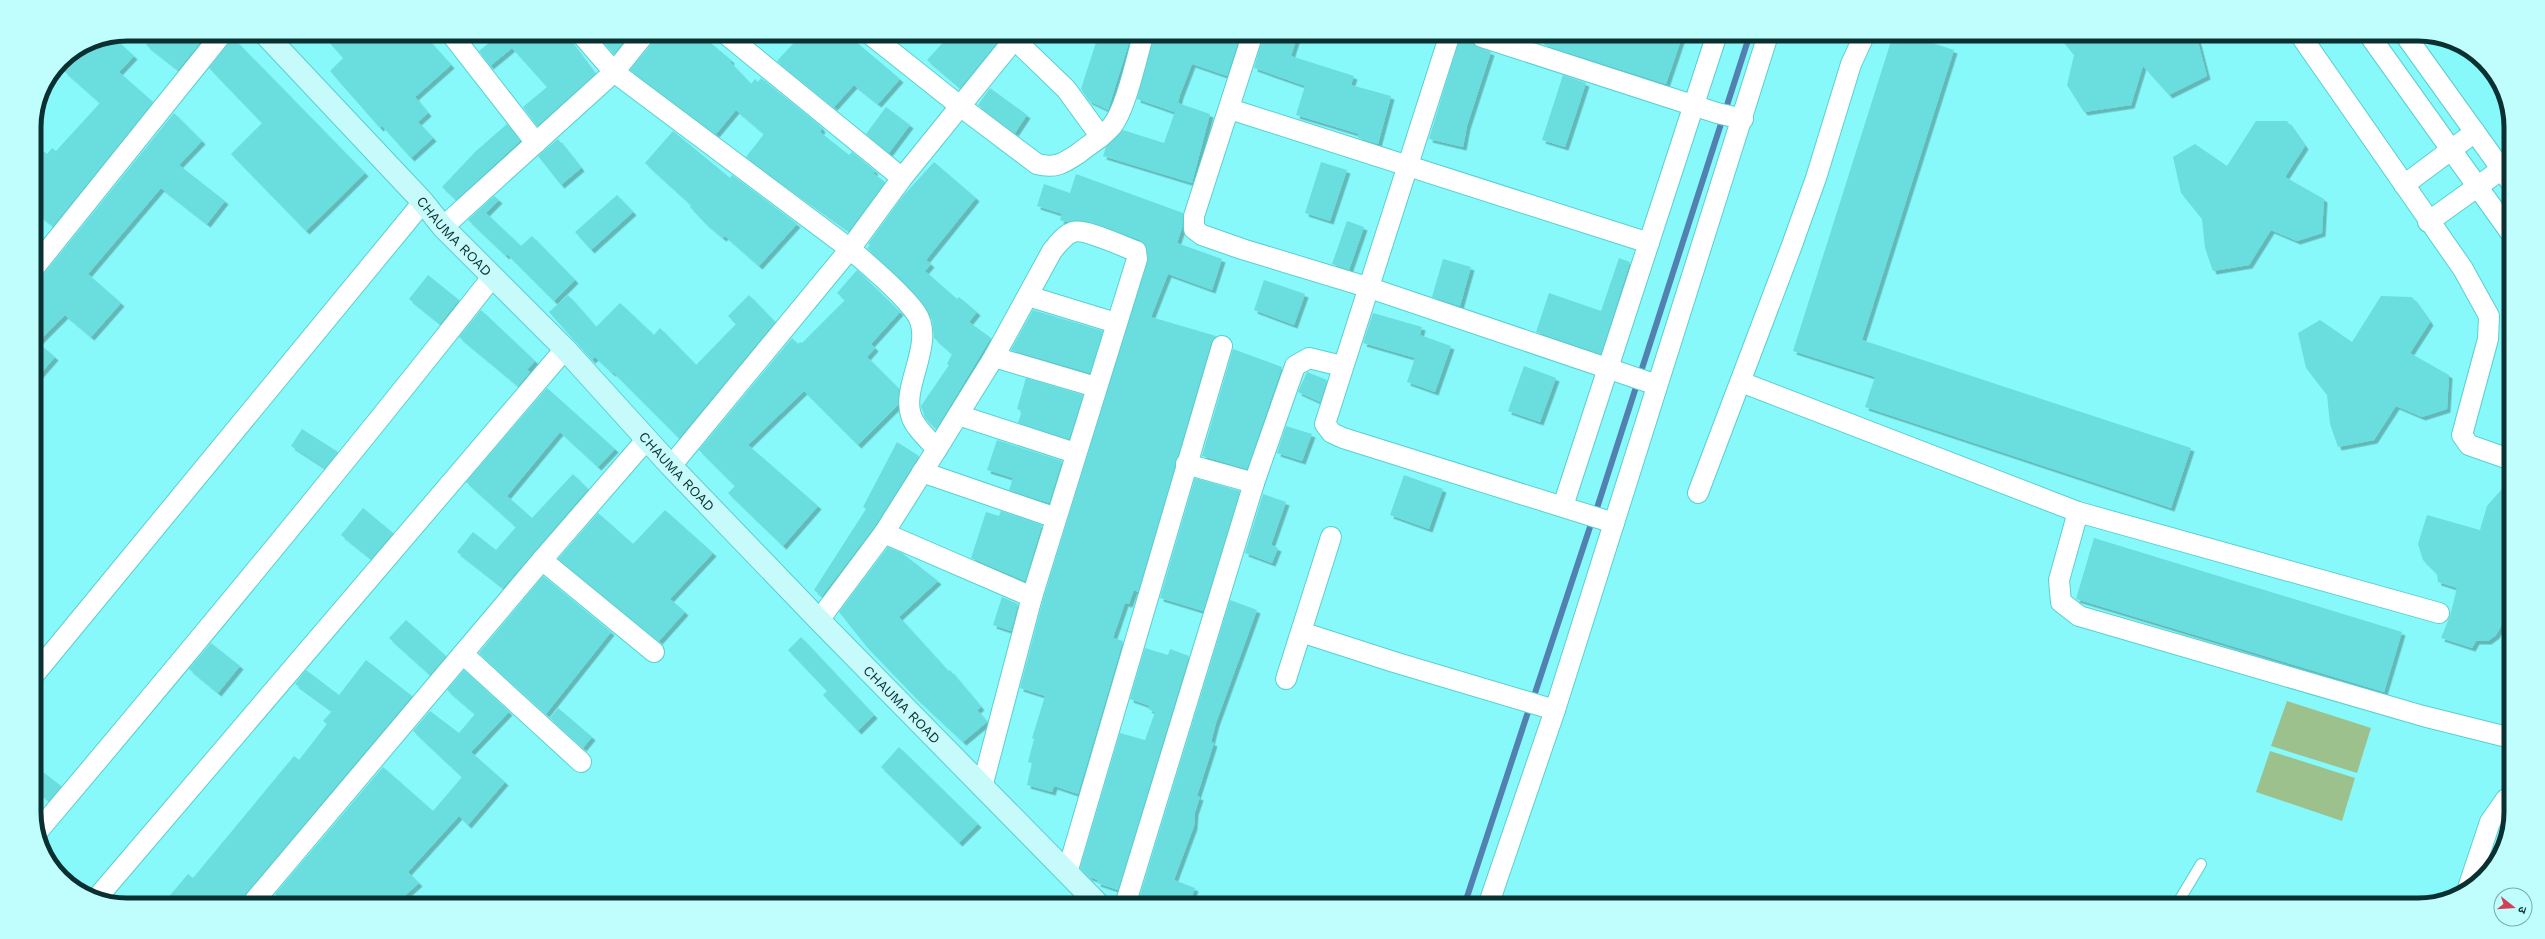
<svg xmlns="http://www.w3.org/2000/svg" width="2545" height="939" font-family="'Work Sans','Noto Sans Devanagari',sans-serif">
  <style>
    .green { fill: #9dc18c }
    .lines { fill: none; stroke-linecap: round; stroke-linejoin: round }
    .stream { stroke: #5280b0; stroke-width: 6 }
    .building { fill: #6addde; filter: url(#shadow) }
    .lane-casing { stroke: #5bcfd0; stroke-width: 12 }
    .street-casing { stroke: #5bcfd0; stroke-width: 22 }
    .secondary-casing { stroke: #5bcfd0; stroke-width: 24 }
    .lane { stroke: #fff; stroke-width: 10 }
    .street { stroke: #fff; stroke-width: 20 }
    .secondary { stroke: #c7fafa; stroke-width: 22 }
    .labels { text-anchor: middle; stroke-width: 4; stroke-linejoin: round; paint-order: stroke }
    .street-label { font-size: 14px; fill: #0a3031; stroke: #c0fefe }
    .rim { fill: none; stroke: #0a3031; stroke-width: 5 }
  </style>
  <defs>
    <filter id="shadow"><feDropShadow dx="3.5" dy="3.5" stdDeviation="0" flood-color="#0004"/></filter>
  </defs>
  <rect width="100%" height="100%" fill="#87f9fa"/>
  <g class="green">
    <path d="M2287 701 2371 728 2357 773 2271 746Z"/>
    <path d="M2270 751 2355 778 2342 821 2256 792Z"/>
  </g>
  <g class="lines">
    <g class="stream">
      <path d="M1597 508 1749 37"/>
      <path d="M1534 696 1590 527"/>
      <path d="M1465 903 1528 712"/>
    </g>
  </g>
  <g class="building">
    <path d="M155 34H207L178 70 146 45Z"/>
    <path d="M322 34 424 35 451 65 415 97 428 113 418 122 433 138 411 158 382 126 380 128 330 71 343 58Z"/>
    <path d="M499 35H566L595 74 537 126 523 107 547 87 512 48 490 66 479 51Z"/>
    <path d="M597 35H629L614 54Z"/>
    <path d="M655 35H701L731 60 730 62 751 84 755 79 758 82 761 78 818 124 822 129 820 132 849 155 852 152 875 171 873 173 885 182 849 231 746 157 764 134 736 110 716 134 630 70 653 42Z"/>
    <path d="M801 35 849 36 900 79 878 104 854 85 834 107 777 61Z"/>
    <path d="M949 36H1000V39L960 88 927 60Z"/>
    <path d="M1098 36H1131L1108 110 1089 101 1081 89Z"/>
    <path d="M1154 36H1240L1227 76 1192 64 1180 95 1178 103 1210 114 1192 183 1103 156 1106 147 1123 130 1164 143 1177 106 1174 112 1137 99Z"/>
    <path d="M1263 36 1297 37 1291 56 1354 76 1351 85 1391 96 1378 144 1358 138 1359 134 1296 115 1305 86 1254 68Z"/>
    <path d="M113 37 134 56 119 72 153 102 53 226 34 211V144L47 154 52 148 56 151 100 103 64 71 89 42Z"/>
    <path d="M1460 37H1471L1474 45 1491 52 1467 126 1463 147 1429 139Z"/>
    <path d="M1547 37H1682L1666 84 1544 45Z"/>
    <path d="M233 38 365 173 306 231 231 154 262 123 209 68Z"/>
    <path d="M1892 38H1917L1954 50 1862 340 2191 448 2171 508 1865 407 1875 377 1793 351Z"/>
    <path d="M2060 38H2197L2207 76 2169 95 2143 66 2131 105 2084 112 2067 85 2074 55Z"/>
    <path d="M1563 75 1586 83 1565 147 1542 140Z"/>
    <path d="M990 88 1027 115 1015 133 978 105Z"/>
    <path d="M886 107 910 125 889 153 866 134Z"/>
    <path d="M174 113 202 141 179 165 225 201 207 224 161 188 88 274 121 303 91 337 65 315 34 346V279L43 275Z"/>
    <path d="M2256 121H2287L2305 146 2285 177 2324 199 2322 233 2297 241 2271 230 2249 265 2213 271 2205 248 2202 219 2181 193 2173 157 2195 144 2227 166Z"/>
    <path d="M507 124 520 141 456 200 442 187 476 151Z"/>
    <path d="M673 131 730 178 732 175 797 224 759 266 725 236 723 238 705 223 690 207 691 205 645 163Z"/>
    <path d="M558 139 581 168 561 185 538 156Z"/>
    <path d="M934 162 976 198 926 260 931 264 925 271 957 299 959 297 977 312 969 322 991 338 936 429 925 418 921 406 949 365 947 364 952 354 934 338 932 320 919 298 867 248 870 245 868 244 903 196Z"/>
    <path d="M1321 162 1347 170 1330 221 1305 213Z"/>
    <path d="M1076 174 1183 213 1182 228 1177 243 1222 259 1212 290 1168 274 1151 317 1216 336 1211 343 1138 592 1134 590 1129 604 1125 603 1113 638 1123 641 1078 794 1054 786 1052 792 1027 785 1032 763 1028 762 1034 739 1032 738 1045 696 1020 688 1043 600 1148 258 1145 244 1140 240 1089 222 1077 220 1066 222 1060 220 1062 214 1037 206 1044 184 1070 193Z"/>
    <path d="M617 195 633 212 591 250 575 232Z"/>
    <path d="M494 196 499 200 486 213 521 246 532 236 575 280 554 301 507 254 506 256 468 220Z"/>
    <path d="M1347 221 1364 227 1349 270 1332 264Z"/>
    <path d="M1619 258 1630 262 1601 354 1536 332 1549 293 1601 311Z"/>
    <path d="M1443 259 1471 267 1460 306 1432 297Z"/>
    <path d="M857 270 900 312 871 344 875 348 867 357 899 389 898 405 858 445 804 391 748 445 818 506 783 546 728 493 735 486 699 450 792 338 798 344 800 342 802 343 845 300 837 293Z"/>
    <path d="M428 275 459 300 440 324 409 299Z"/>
    <path d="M1264 280 1305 294 1294 325 1254 310Z"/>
    <path d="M568 295 596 327 620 303 654 335 660 328 696 365 736 324 728 316 749 295 775 322 679 438 613 372 612 373 595 357 592 360 549 312Z"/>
    <path d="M2381 296 2412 297 2430 322 2410 353 2449 375 2447 409 2422 417 2396 406 2374 440 2338 447 2330 424 2327 395 2306 368 2298 333 2320 320 2352 342Z"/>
    <path d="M481 310 535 361 527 370 530 372 518 386 459 337Z"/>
    <path d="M1033 310 1103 331 1090 373 1011 350Z"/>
    <path d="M1373 313 1422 327 1420 335 1451 346 1435 392 1407 382 1415 358 1363 343Z"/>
    <path d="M42 346 55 357 34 381V355Z"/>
    <path d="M1233 349 1282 367 1247 469 1202 456Z"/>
    <path d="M1524 366 1556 378 1540 422 1508 411Z"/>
    <path d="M1307 372 1327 380 1320 402 1298 392Z"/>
    <path d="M1026 378 1083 395 1069 439 1018 423 1022 411 1017 409Z"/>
    <path d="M547 388 615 449 598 467 560 432 507 496 532 518 573 474 588 489 503 588 457 552 473 532 496 550 516 527 466 482Z"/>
    <path d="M1286 426 1312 434 1302 461 1277 453Z"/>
    <path d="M302 429 338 452 325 468 291 446Z"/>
    <path d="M997 440 1062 461 1049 503 1009 490 1013 478 987 470Z"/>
    <path d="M897 442 919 456 875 526 822 596 814 590 866 509 863 507Z"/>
    <path d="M1404 475 1443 489 1429 529 1390 515Z"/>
    <path d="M1195 478 1240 491 1203 611 1160 598Z"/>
    <path d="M2508 482V607L2500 628 2496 635 2488 641H2476L2472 648 2441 638 2450 616 2457 588 2438 582 2437 574 2423 560 2418 544 2427 515 2480 530 2487 506Z"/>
    <path d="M1263 494 1286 502 1271 545 1278 548 1272 563 1245 553Z"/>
    <path d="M363 508 393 533 371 559 341 535Z"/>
    <path d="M665 510 713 553 670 599 685 612 659 641 558 559 598 513 633 544Z"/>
    <path d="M1001 511 1042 525 1025 581 971 558 986 512 999 516Z"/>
    <path d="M2094 538 2402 632 2384 692 2076 599Z"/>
    <path d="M888 547 902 553 938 581 899 617 949 672 950 670 981 707 977 710 987 722 963 742 917 699 867 647 839 612Z"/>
    <path d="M543 576 611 632 546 714 479 653Z"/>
    <path d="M1002 597 1018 604 1011 631 993 625Z"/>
    <path d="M1230 600 1257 610 1216 723 1211 742 1214 743 1197 796 1200 797 1195 812 1194 826 1174 880 1195 888 1190 902H1138Z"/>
    <path d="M406 620 446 656 430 675 389 638Z"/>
    <path d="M801 637 874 715 858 731 823 695 827 691 788 650Z"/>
    <path d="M211 643 240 666 218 693 189 669Z"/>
    <path d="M1145 648 1168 655 1170 649 1189 656 1118 890 1097 883 1098 880 1089 877 1080 868 1120 733 1145 740 1155 712 1148 709 1150 706 1130 699Z"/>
    <path d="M366 660 412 696 246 893 244 900H166L188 874 193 878 294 756 299 760 327 724 323 721 332 711 295 684 306 670 339 695Z"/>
    <path d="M464 670 509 712 471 752 505 782 468 825 459 816 408 872 419 883 399 901 281 900 275 894 383 767 433 811 462 777 413 731 430 711 459 733 475 714 447 690Z"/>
    <path d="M558 708 592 737 583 748 550 718Z"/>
    <path d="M899 747 978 824 959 843 881 767Z"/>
    <path d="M34 765 61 786 49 801 34 789Z"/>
  </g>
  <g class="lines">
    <g class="lane-casing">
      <path id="lane" d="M2177 904 2201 864"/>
    </g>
    <g class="street-casing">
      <g id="street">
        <path d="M452 35 536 143"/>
        <path d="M582 35 614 72 850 249C869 265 903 294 916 313 936 342 901 386 911 415 914 427 929 440 937 449"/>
        <path d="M727 35 902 178"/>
        <path d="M872 36 960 106 1037 164C1056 169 1064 163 1079 153 1090 144 1103 137 1112 126 1126 108 1136 60 1143 36"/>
        <path d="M1011 36 1066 89 1101 137"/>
        <path d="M1252 36 1194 216V229L1202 235 1242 249 1367 287 1657 385"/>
        <path d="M1449 37 1325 424 1332 433 1343 438 1614 523"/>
        <path d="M1482 37 1717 113 1743 119"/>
        <path d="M2303 39 2463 269 2489 316 2488 339 2462 435 2469 445 2509 459"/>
        <path d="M2372 39 2510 232"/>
        <path d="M2408 39 2510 181"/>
        <path d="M1230 109 1649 243"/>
        <path d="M2404 185 2475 132"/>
        <path d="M2428 222 2502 169 2510 167"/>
        <path d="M443 227 614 72 644 35"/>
        <path d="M34 268 222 34"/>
        <path d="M1028 296 1116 323"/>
        <path d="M994 357 1096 387"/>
        <path d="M1741 382 2078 512 2439 613"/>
        <path d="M958 415 1075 453"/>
        <path d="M671 466 850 249 902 178 1017 36"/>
        <path d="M922 472 1056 518"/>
        <path d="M1254 483 1295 366 1309 358 1342 366"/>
        <path d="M1698 493 1792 245 1816 178 1851 64 1863 38"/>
        <path d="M1563 506 1716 37"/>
        <path d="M2078 512 2059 580 2061 602 2079 616 2423 716 2507 737"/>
        <path d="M884 533 1032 597"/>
        <path d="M542 560 654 652"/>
        <path d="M819 620 884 533 937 449 994 357 1052 251C1058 244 1064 235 1073 232 1084 228 1124 247 1136 251L1137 259 1032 597 982 787"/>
        <path d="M1301 632 1394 662 1555 710"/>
        <path d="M463 654 581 762"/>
        <path d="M34 675 423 202"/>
        <path d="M1286 679 1331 537"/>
        <path d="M39 830C193 648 345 464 493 276"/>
        <path d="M1067 873 1222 346"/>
        <path d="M2468 888 2490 822 2506 799"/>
        <path d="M96 899 565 349"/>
        <path d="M255 900 542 560 647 439"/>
        <path d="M1126 902 1254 483 1186 464"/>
        <path d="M1489 903 1555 710 1767 38"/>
      </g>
    </g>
    <g class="secondary-casing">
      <g id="secondary">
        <path id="s1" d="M265 34 423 202 443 227 565 349 671 466 819 620 1096 902"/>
      </g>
    </g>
    <use href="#lane" class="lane"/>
    <use href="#street" class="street"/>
    <use href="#secondary" class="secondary"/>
  </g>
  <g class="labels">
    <g class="street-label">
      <text dy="5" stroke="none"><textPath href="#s1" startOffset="277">CHAUMA ROAD</textPath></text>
      <text dy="5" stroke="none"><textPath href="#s1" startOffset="601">CHAUMA ROAD</textPath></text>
      <text dy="5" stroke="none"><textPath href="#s1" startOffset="925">CHAUMA ROAD</textPath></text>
    </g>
  </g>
  <path d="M0 0H2545V939H0ZM127 41H2418A86 86 0 0 1 2504 127V812A86 86 0 0 1 2418 898H127A86 86 0 0 1 41 812V127A86 86 0 0 1 127 41Z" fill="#c0fefe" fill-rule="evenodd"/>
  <path class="rim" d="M127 41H2418A86 86 0 0 1 2504 127V812A86 86 0 0 1 2418 898H127A86 86 0 0 1 41 812V127A86 86 0 0 1 127 41Z"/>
  <g transform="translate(2513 907) rotate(107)"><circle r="19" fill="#c0fefe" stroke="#77acac"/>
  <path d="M0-3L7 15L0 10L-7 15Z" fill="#d14056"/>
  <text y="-6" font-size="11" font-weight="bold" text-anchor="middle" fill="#0a3031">उ</text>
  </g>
</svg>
